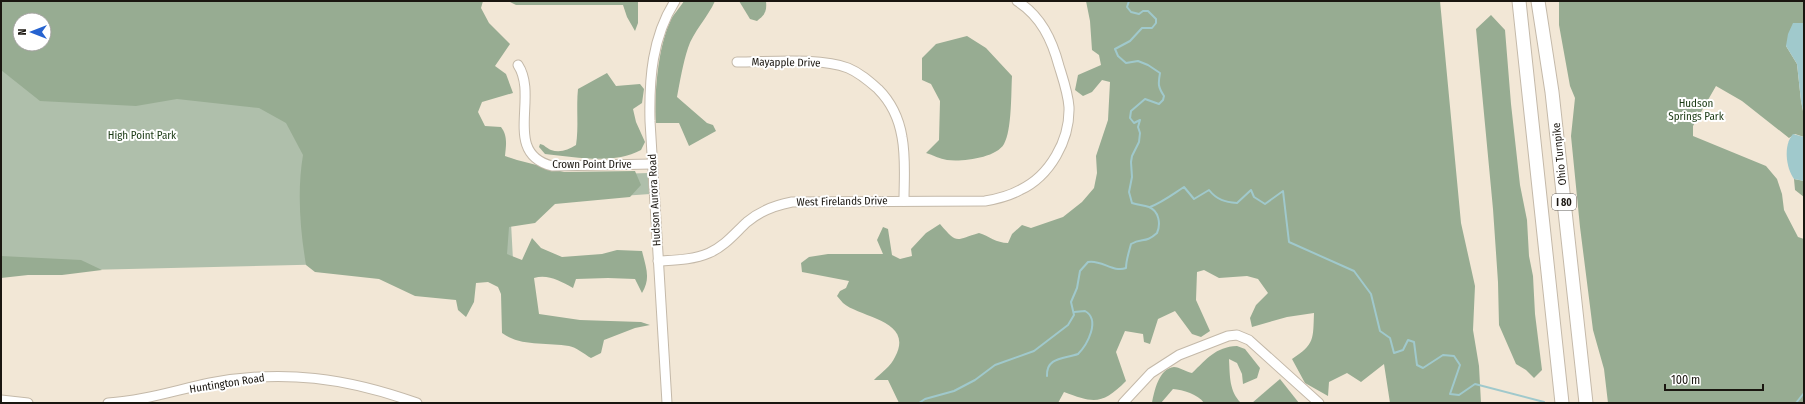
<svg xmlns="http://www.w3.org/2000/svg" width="1805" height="404" font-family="'Fira Sans Condensed',sans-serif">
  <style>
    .green { fill: #afbfab; fill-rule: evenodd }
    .forest { fill: #97ac92; fill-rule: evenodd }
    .water { fill: #a0c9cc }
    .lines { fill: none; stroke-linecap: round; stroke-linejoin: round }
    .stream { stroke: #a0c9cc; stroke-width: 2 }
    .minor-casing { stroke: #c4b9a9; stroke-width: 11 }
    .highway-casing { stroke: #c4b9a9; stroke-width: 15 }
    .minor { stroke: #fff; stroke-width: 9 }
    .highway { stroke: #fff; stroke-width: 13 }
    .labels { text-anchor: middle; stroke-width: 4; stroke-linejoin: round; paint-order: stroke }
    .shield { fill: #fff; stroke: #5f5c58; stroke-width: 1 }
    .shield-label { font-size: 10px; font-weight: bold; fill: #1a1610 }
    .street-label { font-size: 11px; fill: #1a1610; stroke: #fff }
    .park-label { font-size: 11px; fill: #1c3b15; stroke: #fff }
  </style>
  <rect width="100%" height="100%" fill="#f2e7d6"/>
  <path class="green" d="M13 1 464 179 648 173 650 194 510 204 513 260 1 272V14ZM20 20H44V44H20Z"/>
  <g class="forest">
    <path d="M1 1H483L481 8 489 23 510 44 495 66 506 74 513 93 482 102 478 112 485 126 501 127C508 136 506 145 505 156L517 160 564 172 635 171 641 185 630 197 555 204 535 223 509 227 507 254 522 260 532 238 541 248 562 257 602 254 617 250 642 251C646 268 651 278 642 293L635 279 608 278 576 279 573 288C560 281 548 274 534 278L539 314 580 320 641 322 650 325 635 328 604 340 601 353 591 358C584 354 576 347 569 346 547 342 521 347 502 333L501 294 498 287 488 282 476 283 474 302 466 317 458 310 456 300 415 296 379 279 315 272 306 265C300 229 297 191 303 155L286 123 259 108 177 99 136 106 40 101 1 70ZM20 20H44V44H20Z"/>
    <path d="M508 1H638V23L635 31 627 17 623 5H516Z"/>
    <path d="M684 1H715C708 17 693 32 688 48 683 63 680 81 677 97L707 123 713 125 716 131 689 146 679 123H656C654 94 658 48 670 22 673 14 680 8 684 1Z"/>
    <path d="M739 1H766C767 11 765 15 757 21L750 19Z"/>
    <path d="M1086 1H1440L1461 223 1475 286 1473 330 1479 366 1481 403H1390L1384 364 1361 382 1347 373 1329 382 1328 396 1305 383 1292 359C1315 344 1313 339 1314 313L1287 317 1252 327 1250 318 1256 305 1268 293 1258 279 1247 276 1219 278 1204 270 1197 272 1196 300 1210 331 1201 337 1192 334 1175 311 1158 319 1150 344 1144 342 1143 334 1125 331 1116 352 1126 381C1103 404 1095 404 1064 392L1058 403H899L888 380H874C881 373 891 366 895 357 915 320 860 318 843 303 841 301 839 298 837 296L840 291 846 288 849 281 802 272 801 263 809 257 828 254H883L877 240 883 227 888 229 892 255 900 259 912 256 911 249 926 233 940 224C958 245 955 240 979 233 989 236 996 243 1008 243L1012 234 1022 225 1031 228 1063 217 1082 202 1094 188 1097 173 1096 156 1108 120 1110 82 1102 80 1092 92 1083 96 1075 90 1078 75 1101 65 1099 55 1092 50 1090 21Z"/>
    <path d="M1559 1H1804V23L1801 24 1786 46 1797 64 1801 101 1804 116V137L1795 134 1789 138 1742 101 1716 86 1693 126V136L1766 166 1777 179 1782 194 1784 210 1798 237 1804 239V403H1608L1604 369 1593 330 1580 227 1571 136 1575 98 1570 86 1559 25Z"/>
    <path d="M1491 15 1505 30 1511 104 1520 185 1527 220 1529 256 1533 276 1535 314 1542 370 1534 378 1526 370 1516 364 1499 325 1498 282 1493 209 1476 29Z"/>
    <path d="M967 36 986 48 1012 76C1011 92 1012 130 1004 144 996 158 962 162 947 160 940 159 933 155 926 153L939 140 940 101 931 84 922 80V58L936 44Z"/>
    <path d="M607 73 616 86 640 84 644 89 642 103 633 109 636 122 645 142 641 150C613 165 576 157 545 154L539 147 540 144C545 145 546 148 551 150 560 153 568 150 576 145 579 127 576 108 578 89Z"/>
    <path d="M1794 179 1804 181V197L1795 190Z"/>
    <path d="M1 256 81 260 102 270 62 275H28L1 278Z"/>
    <path d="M1237 346 1245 349 1260 368 1257 378 1243 384 1242 374 1237 363 1229 359C1230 376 1229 391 1241 403H1204C1198 394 1183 390 1173 389L1161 403H1152C1154 392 1159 368 1174 367 1179 367 1187 372 1192 373 1207 359 1215 347 1237 346Z"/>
    <path d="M1280 379 1299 403H1252Z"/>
  </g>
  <g class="water">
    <path d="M1793 23H1804V116L1801 101 1797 64 1786 46 1788 34Z"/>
    <path d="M1793 134 1804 137V181L1794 179C1786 168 1783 145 1793 134Z"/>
  </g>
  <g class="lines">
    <g class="stream">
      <path d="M1150 207C1163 202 1173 194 1184 187L1194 199 1209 190C1217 200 1225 202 1237 203L1251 190 1254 197 1265 204 1283 191 1289 242 1354 271 1371 294 1380 331 1390 338 1394 353 1403 350 1408 340 1414 342 1417 365 1423 368 1443 355 1454 356 1460 365 1450 394 1459 395 1475 384 1544 402"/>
      <path d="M1047 376C1046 357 1064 359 1078 354 1087 345 1101 320 1085 311L1074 312"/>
      <path d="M919 403 925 399 954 391 975 380 995 365 1034 351 1068 325 1074 315 1071 302 1077 288 1080 271 1088 262C1101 259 1113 273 1126 268 1126 260 1129 252 1131 244 1142 237 1145 244 1157 233 1161 224 1159 211 1149 207 1143 205 1138 205 1132 203L1129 192 1132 177 1131 162 1132 156 1139 142 1140 133 1138 127 1140 120 1134 123 1130 118 1131 111 1145 99 1159 104 1163 100 1164 96C1158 87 1158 84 1160 73L1148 65 1138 61 1126 63 1118 56 1115 49 1130 41 1142 28H1152L1156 23V19L1148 11H1143L1139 14 1131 12 1127 7 1129 1"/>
      <path d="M1796 403 1804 393"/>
    </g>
    <g class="minor-casing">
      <g id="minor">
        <path d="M737 62C768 62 821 57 848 68 860 73 869 81 878 89 891 102 899 119 902 137 906 158 904 180 904 201"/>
        <path d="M518 65C539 97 502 153 552 166L652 164"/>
        <path d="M658 261C675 260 693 260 709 253 725 246 735 233 747 222 760 211 776 205 792 202L985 201C997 199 1009 196 1020 190 1050 176 1070 140 1069 107 1068 93 1063 79 1059 66 1052 40 1041 16 1017 1"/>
        <path d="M1 400 28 403"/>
        <path d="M108 403C143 401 176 390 210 383 283 369 347 378 417 403"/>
        <path d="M667 403 650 121C649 79 652 37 675 1"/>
        <path d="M1123 403 1151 373 1179 355 1228 336 1237 335 1249 340 1319 403"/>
      </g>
    </g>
    <g class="highway-casing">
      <g id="highway">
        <path d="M1519 1 1562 403"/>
        <path d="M1538 1 1552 92 1586 403"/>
      </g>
    </g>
    <use href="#minor" class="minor"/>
    <use href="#highway" class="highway"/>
  </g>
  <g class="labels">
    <rect class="shield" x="1552" y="194" width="24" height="16" rx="3"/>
    <g class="shield-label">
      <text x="1564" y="206">I 80</text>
    </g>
    <g class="street-label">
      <text transform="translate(786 62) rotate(1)" y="4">Mayapple Drive</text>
      <text transform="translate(1559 154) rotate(-96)" y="4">Ohio Turnpike</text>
      <text x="592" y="168">Crown Point Drive</text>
      <text transform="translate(654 200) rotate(-93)" y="4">Hudson Aurora Road</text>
      <text transform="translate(842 201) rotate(-1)" y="4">West Firelands Drive</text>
      <text transform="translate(227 383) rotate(-9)" y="4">Huntington Road</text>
    </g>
    <g class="park-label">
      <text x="1696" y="107">Hudson<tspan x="1696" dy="13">Springs Park</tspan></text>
      <text x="142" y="139">High Point Park</text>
    </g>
  </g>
  <rect width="1805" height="404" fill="none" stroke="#1a1610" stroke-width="4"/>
  <g transform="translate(32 32) rotate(270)"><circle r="19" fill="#ffffff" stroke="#a3a29f"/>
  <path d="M0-3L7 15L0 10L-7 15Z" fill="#2663d0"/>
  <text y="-6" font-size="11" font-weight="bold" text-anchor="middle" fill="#1a1610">N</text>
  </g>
  <path d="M1665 384v6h98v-6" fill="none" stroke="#1a1610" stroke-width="2"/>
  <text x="1671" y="384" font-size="12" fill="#1a1610" stroke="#ffffff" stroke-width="3" paint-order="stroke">100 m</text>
</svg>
